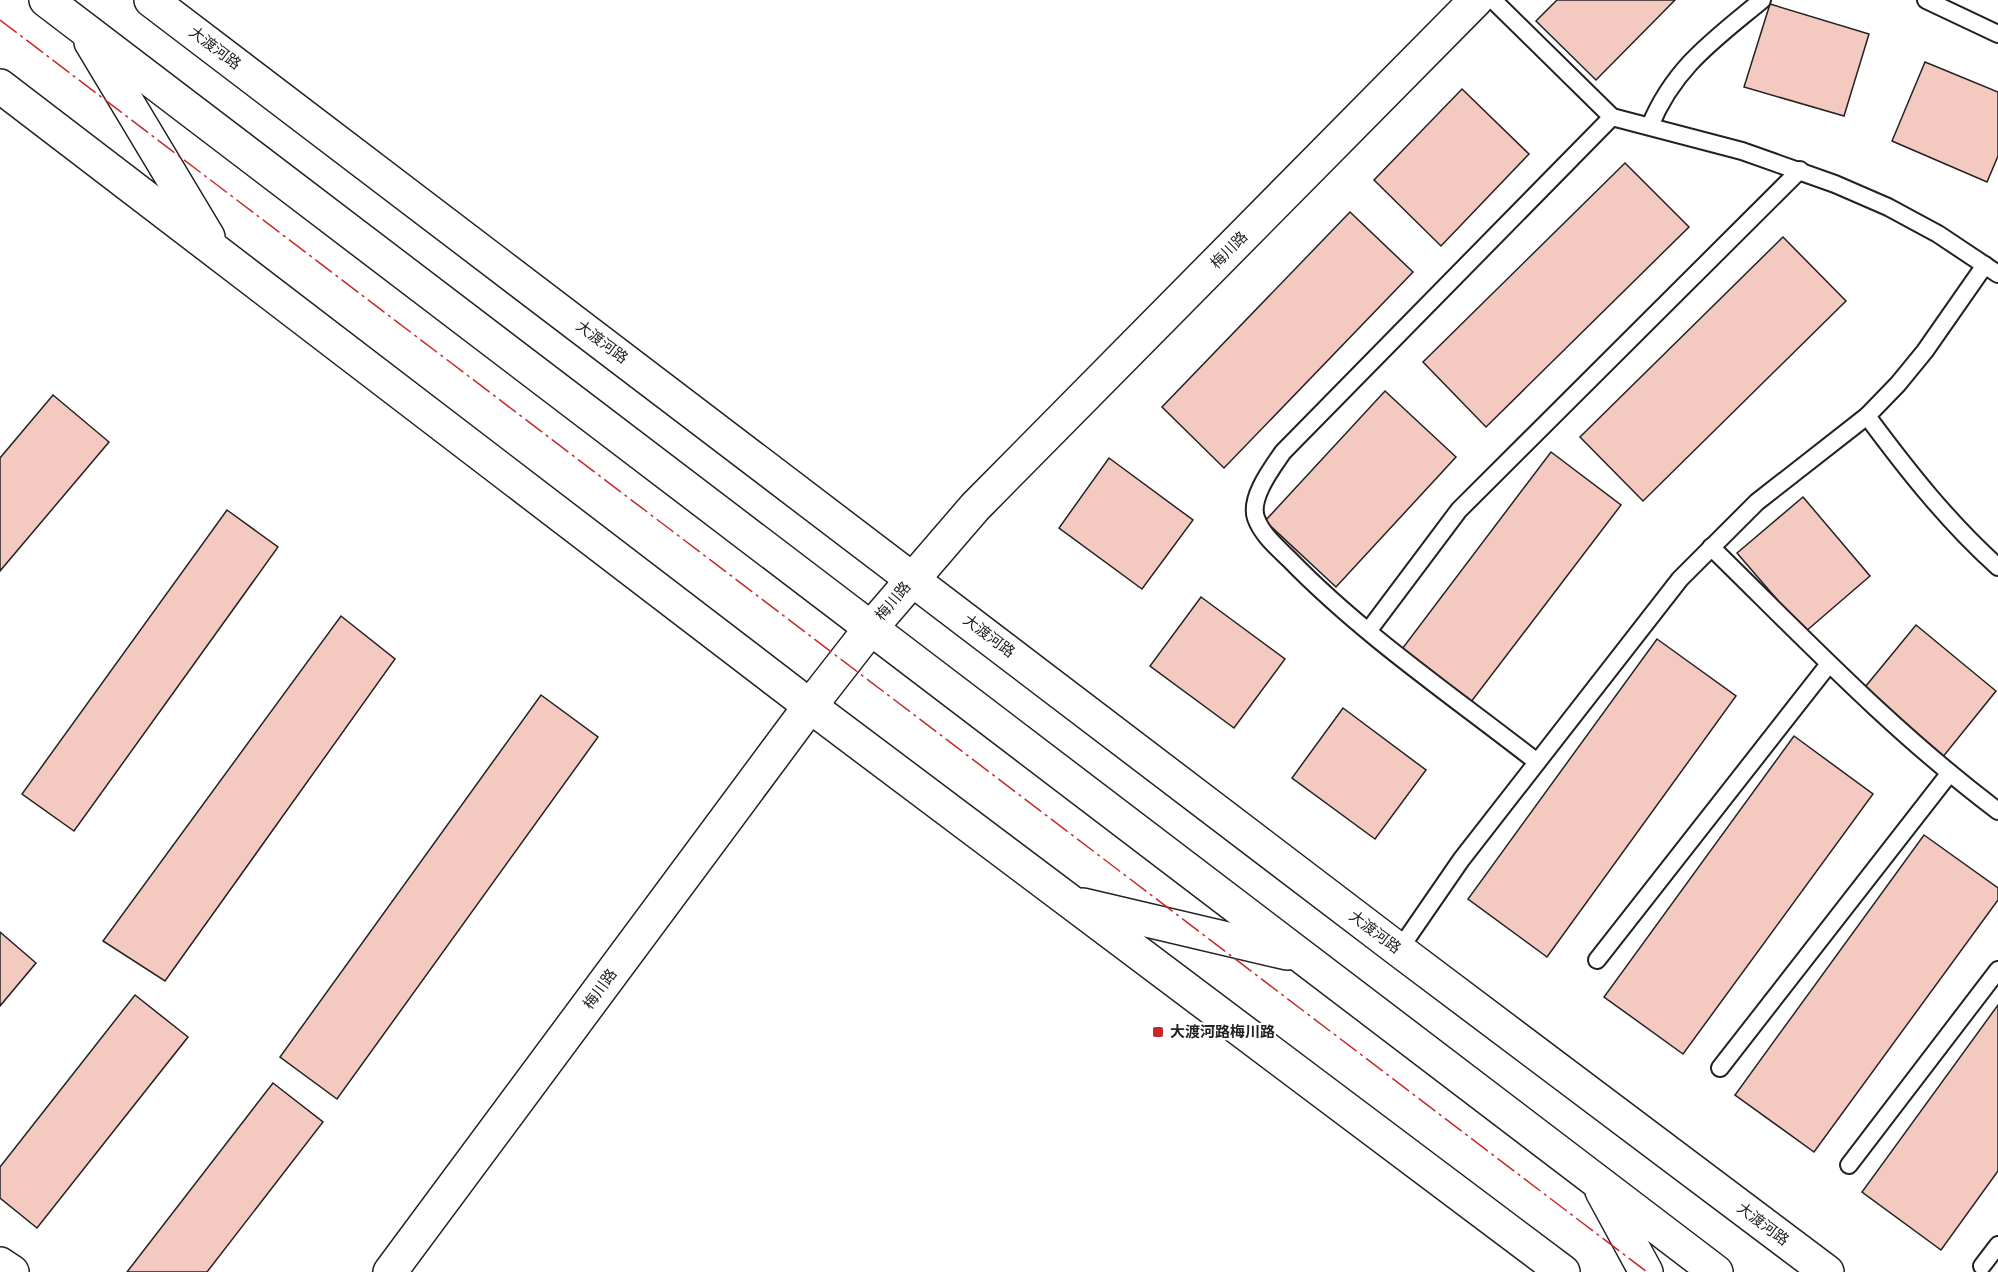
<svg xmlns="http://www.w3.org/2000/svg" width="1998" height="1272" font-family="'DM Sans','Noto Sans SC',sans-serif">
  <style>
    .building { fill: #f3c9c0; stroke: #222; stroke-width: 1.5 }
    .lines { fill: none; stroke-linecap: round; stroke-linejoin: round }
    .lane-casing { stroke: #222; stroke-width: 20 }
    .street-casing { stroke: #222; stroke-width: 36 }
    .secondary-casing { stroke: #222; stroke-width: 36 }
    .lane { stroke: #fff; stroke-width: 16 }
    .street { stroke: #fff; stroke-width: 33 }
    .secondary { stroke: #fff; stroke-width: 33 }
    .power { stroke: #c62828; stroke-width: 1.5; stroke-dasharray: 21 4.5 3 4.5; stroke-linecap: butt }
    .poi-dot { fill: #c62828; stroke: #fff; stroke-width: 2 }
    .labels { text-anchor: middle; stroke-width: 4.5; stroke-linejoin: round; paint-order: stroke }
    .street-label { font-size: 15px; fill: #222; stroke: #fff }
    .poi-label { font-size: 15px; font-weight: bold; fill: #222; stroke: #fff; text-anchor: start }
  </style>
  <rect width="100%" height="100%" fill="#fff"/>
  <g class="building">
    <path d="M1557 0H1675L1596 80 1536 21Z"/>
    <path d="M1770 4 1869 34 1844 116 1744 87Z"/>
    <path d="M1925 62 1998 92V156L1987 182 1892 141Z"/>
    <path d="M1462 89 1529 154 1441 246 1374 180Z"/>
    <path d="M1625 163 1689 227 1486 427 1423 362Z"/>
    <path d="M1350 212 1413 272 1224 468 1162 407Z"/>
    <path d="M1783 237 1846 301 1643 501 1580 437Z"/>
    <path d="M1385 391 1456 457 1336 587 1265 521Z"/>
    <path d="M53 395 109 442 0 571V458Z"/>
    <path d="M1551 452 1621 505 1471 702 1402 649Z"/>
    <path d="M1109 458 1193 520 1142 589 1059 528Z"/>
    <path d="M1803 497 1870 576 1805 632 1737 553Z"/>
    <path d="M227 510 278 547 74 831 22 794Z"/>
    <path d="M1201 597 1285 659 1234 728 1150 666Z"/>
    <path d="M341 616 395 659 165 981 103 941Z"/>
    <path d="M1916 625 1996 691 1942 758 1861 692Z"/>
    <path d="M1657 639 1736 696 1547 957 1468 899Z"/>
    <path d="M541 695 598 737 337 1099 280 1057Z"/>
    <path d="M1343 708 1426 770 1375 839 1292 778Z"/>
    <path d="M1794 736 1873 794 1683 1054 1604 997Z"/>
    <path d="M1924 835 1998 888V900L1814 1152 1735 1095Z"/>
    <path d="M0 932 36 963 0 1006Z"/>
    <path d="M135 995 188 1037 37 1228 0 1198V1167Z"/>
    <path d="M1998 1005V1171L1941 1250 1862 1192Z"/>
    <path d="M273 1083 323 1122 207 1272H127Z"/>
  </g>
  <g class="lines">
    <g class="lane-casing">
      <g id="lane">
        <path d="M1493 0 1612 117 1742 151 1835 184 1888 207 1938 234 1998 274"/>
        <path d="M1926 0 1998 34"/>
        <path d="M1650 126C1674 67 1715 39 1762 0"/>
        <path d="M1867 416C1907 470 1948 522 1998 567"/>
        <path d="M1711 547C1804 638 1893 732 1998 811"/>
        <path d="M1369 630 1459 510 1800 170"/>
        <path d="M1537 762C1454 697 1364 636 1290 560 1278 548 1262 535 1256 518 1249 498 1272 468 1283 452L1612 117"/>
        <path d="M1399 950 1461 860 1680 579 1757 502 1867 416 1898 384 1925 351 1985 265"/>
        <path d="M1597 960 1829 664"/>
        <path d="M1720 1068 1949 774"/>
        <path d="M1849 1165 1998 970"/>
        <path d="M1982 1266 1998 1245"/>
      </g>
    </g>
    <g class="street-casing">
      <g id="street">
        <path d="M0 1264 12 1272"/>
        <path d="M390 1272 810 706"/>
      </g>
    </g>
    <g class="secondary-casing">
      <g id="secondary">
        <path d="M46 0 1716 1272"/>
        <path d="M151 0 1399 950 1827 1272"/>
        <path d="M91 42 208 237"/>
        <path d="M0 86 810 706 1563 1272"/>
        <path d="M810 706 870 629 975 507 1476 0"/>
        <path d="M1083 905 1287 953"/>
        <path d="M1602 1191 1646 1272"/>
      </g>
    </g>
    <use href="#lane" class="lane"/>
    <use href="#street" class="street"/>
    <use href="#secondary" class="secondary"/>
    <path class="power" d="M0 20 1647 1272"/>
  </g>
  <rect class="poi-dot" x="1152" y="1026" width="12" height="12" rx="3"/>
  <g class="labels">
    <g class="street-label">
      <text transform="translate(215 48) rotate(37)" y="5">大渡河路</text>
      <text transform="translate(1229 250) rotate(-45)" y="5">梅川路</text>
      <text transform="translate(602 342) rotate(37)" y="5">大渡河路</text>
      <text transform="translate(893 601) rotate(-50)" y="5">梅川路</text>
      <text transform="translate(989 636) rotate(37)" y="5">大渡河路</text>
      <text transform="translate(1375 932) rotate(37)" y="5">大渡河路</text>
      <text transform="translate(600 989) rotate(-54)" y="5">梅川路</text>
      <text transform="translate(1763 1224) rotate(37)" y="5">大渡河路</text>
    </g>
    <g class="poi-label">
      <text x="1170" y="1037">大渡河路梅川路</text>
    </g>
  </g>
</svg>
